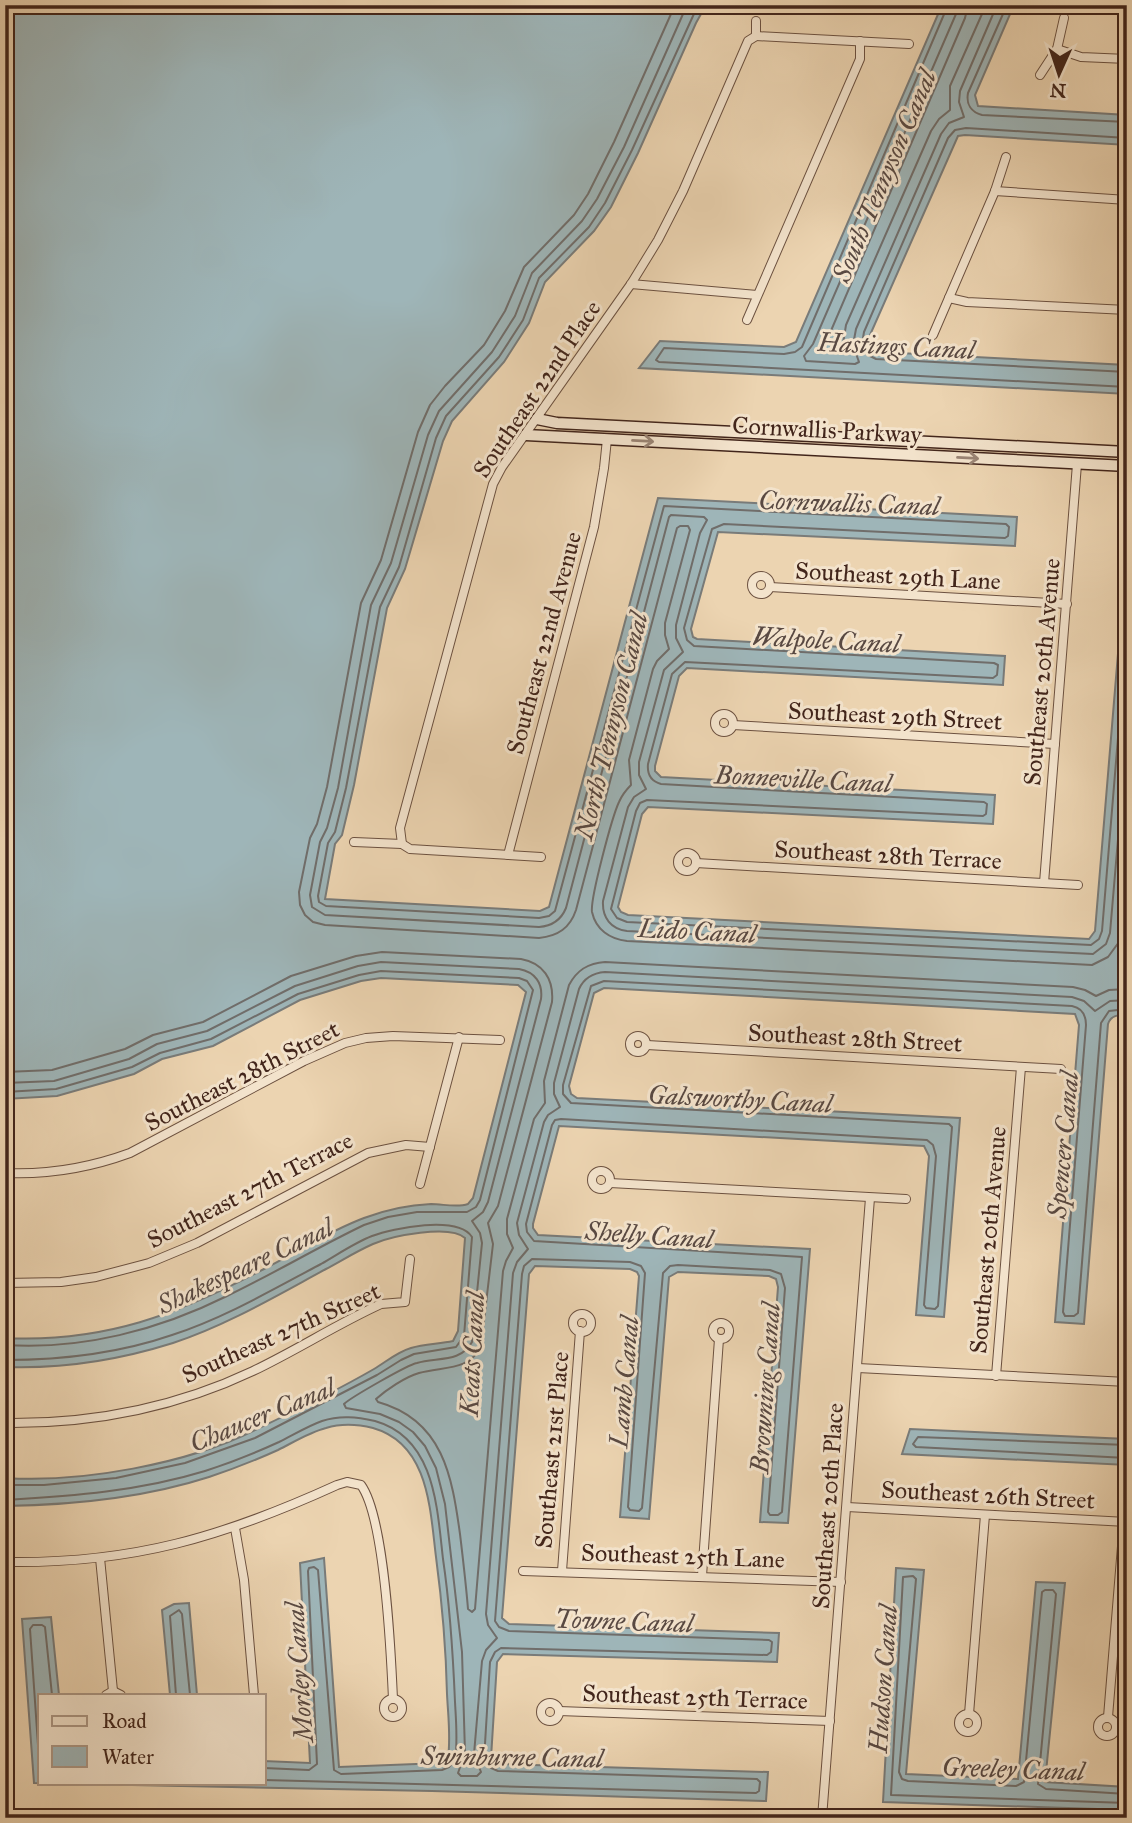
<svg xmlns="http://www.w3.org/2000/svg" width="1132" height="1823" font-family="'IM FELL Great Primer',serif">
  <style>
    .water { fill: #9eb5b8; stroke: #797b79; stroke-width: 2 }
    .lines { fill: none; stroke-linecap: round; stroke-linejoin: round }
    .shore { stroke: #706d6a; stroke-width: 2 }
    .street-casing { stroke: #6c5140; stroke-width: 10 }
    .secondary-casing { stroke: #42251b; stroke-width: 13 }
    .street { stroke: #f3e3cc; stroke-width: 8 }
    .secondary { stroke: #f3e3cc; stroke-width: 10 }
    .oneway { stroke: #9a8474 }
    .labels { text-anchor: middle; stroke-width: 6; stroke-linejoin: round; paint-order: stroke }
    .street-label { font-size: 24px; fill: #42251b; stroke: #f3e3cc }
    .water-label { font-size: 26px; font-style: italic; fill: #594942; stroke: #f3e3cc }
  </style>
  <rect width="100%" height="100%" fill="#ecd4b1"/>
  <filter id="stains"><feTurbulence type="fractalNoise" baseFrequency=".00286" numOctaves="4"/><feColorMatrix values="0 0 0 0 .2 0 0 0 0 .09 0 0 0 0 .02 0 0 0 .5 -.17"/></filter>
  <radialGradient id="worn" r=".72"><stop offset=".6" stop-color="#630" stop-opacity="0"/><stop offset="1" stop-color="#630" stop-opacity=".3"/></radialGradient>
  <g class="water">
    <path d="M5 5H706L696 23 638 153 611 207 594 231 545 282 529 323 504 362 452 421 443 441 405 569 387 608 354 785 342 835 335 844 325 899 540 911 549 907 658 498 1017 517 1015 546 718 532 691 629 693 637 697 639 1005 656 1003 685 687 668 679 676 655 766V771L661 777 995 795 993 824 648 807 642 814 618 907 621 912 628 915 1089 939 1095 931 1127 545V895L1124 928 1127 937V1015C1118 1015 1111 1015 1108 1024L1084 1324 1055 1322 1079 1025 1075 1014 604 988 594 993 569 1086 571 1094 577 1098 960 1118 944 1317 916 1315 929 1156 924 1146 559 1126 533 1224V1228L538 1235 810 1249 788 1523 760 1522 778 1287 776 1279 769 1276 678 1272 669 1277 649 1519 620 1517 639 1276 637 1272 630 1269 535 1266 529 1274 502 1618 509 1624 779 1633 777 1662 503 1654 497 1662 491 1758 499 1764 768 1772 766 1801 432 1791 34 1783 22 1619 51 1617 59 1695H40V1783H264V1761L310 1763 300 1563 324 1558 339 1767 442 1763 448 1758C451 1737 448 1715 447 1694 446 1648 442 1602 436 1557 430 1509 429 1444 373 1428 357 1424 342 1423 326 1428 310 1432 294 1442 278 1450 256 1460 233 1469 209 1477 144 1498 74 1505 5 1506V1478C81 1483 187 1464 255 1430 295 1411 336 1391 374 1369 386 1362 397 1352 411 1348 424 1344 439 1344 453 1341L458 1331 465 1238C450 1224 391 1236 373 1244 357 1251 341 1261 326 1269 276 1296 227 1325 173 1343 119 1360 62 1369 5 1367V1338C104 1343 179 1314 264 1269 297 1252 329 1231 364 1218 385 1210 408 1205 431 1204 443 1204 457 1208 468 1204L473 1198 526 992 518 985 381 978 361 981 300 1000 213 1046 162 1059 134 1074 57 1096 5 1099Z"/>
    <path d="M942 5H1014L975 95 978 106 1127 115V145L965 135 958 136 870 335V347L873 351 880 352 1127 365V394L639 368 660 341 784 347 796 342Z"/>
    <path d="M910 1429 1127 1439V1465L902 1454Z"/>
    <path d="M896 1568 924 1570 906 1774 1018 1779 1036 1582 1065 1583 1045 1782 1127 1787V1810L883 1802Z"/>
    <path d="M189 1603 197 1695H170L162 1610 174 1604Z"/>
  </g>
  <g class="lines">
    <g class="shore">
      <path d="M675 5 614 142 588 194 574 215 524 267 505 311 484 345 445 386 430 405 418 432 381 560 361 603 327 787 317 824 310 838 299 892 300 905 305 915 313 922 325 925 539 938C558 936 570 928 576 910L677 528 680 526H688L690 530 665 623V635L669 649 657 661 653 669 629 760 631 785C626 790 622 795 619 802 612 817 590 899 592 912 596 930 610 939 627 941L1092 965 1108 957 1119 942 1127 860"/>
      <path d="M687 5 624 147 597 199 582 221 532 273 515 316 492 352 439 411 428 435 391 563 371 605 338 788 327 828 320 842 310 895 312 907 325 915 539 927C553 926 561 920 566 908L669 517 671 515 704 517 707 520 700 533 676 625V638L683 652 664 670 639 762V775L646 789 634 797 628 807 603 901C602 918 611 929 627 931L1093 954 1106 944 1110 933 1127 734"/>
      <path d="M698 5 632 150 605 203 589 227 539 278 523 320 499 357 446 416 436 438 399 567 380 607 346 788 335 832 328 843 318 896 319 902 326 906 539 918 549 916 555 911 664 506 1006 524 1009 527 1008 536 1005 538 724 524 712 529 684 628 687 640 694 646 994 663 998 665 997 675 993 678 685 662 672 674 648 764C647 774 650 781 661 784L984 802 987 804 986 814 983 816 647 800 640 803 636 811 611 909 617 918 627 922 1091 945 1099 939 1102 931 1127 629"/>
      <path d="M948 5 802 347 795 352 784 354 664 348 656 360 659 362 1127 387"/>
      <path d="M957 5 956 14 813 344 804 356 806 361 855 364 859 362 853 345 856 329 941 134 949 123 964 117 959 102 960 91 997 5"/>
      <path d="M968 5 965 18 824 347 825 351 839 352 842 350 846 325 931 131 939 119 950 110V86L986 5"/>
      <path d="M1007 5 968 93C966 104 971 112 982 115L1127 122"/>
      <path d="M1127 138 966 128 955 130 948 138 864 332 862 344 866 354 876 359 1127 372"/>
      <path d="M5 1072 52 1070 125 1049 153 1035 203 1022 291 976 356 956 382 952 521 959C543 963 554 979 552 1002L498 1206 488 1223 493 1244 481 1346C469 1372 442 1366 419 1373 405 1377 386 1390 376 1399L378 1402C443 1420 452 1476 460 1534 463 1559 466 1584 468 1609L472 1612 475 1609 503 1271 506 1261 513 1248 507 1234V1219L534 1119 545 1103 544 1081 569 985C577 970 588 963 605 962L1073 987 1085 990 1096 996 1109 990 1127 989"/>
      <path d="M5 1083 54 1081 129 1059 157 1044 207 1031 295 986 358 966 381 962 519 969C535 972 543 983 541 999L488 1202 483 1212 472 1221 480 1233 482 1243 472 1342C461 1363 436 1357 417 1363 407 1365 350 1398 344 1404L346 1408 380 1414 399 1422 413 1432 425 1446 436 1468 445 1504 462 1652 465 1753 458 1773 461 1776H477L481 1772 474 1754 482 1661 486 1650 497 1638 488 1625 486 1614 513 1273 517 1262 528 1249 519 1235 517 1223 544 1122 548 1115 560 1107 554 1094V1083L579 989C584 978 592 973 605 972L1072 997 1084 1001 1095 1011 1110 1001 1127 1000"/>
      <path d="M5 1092 56 1089 132 1067 160 1053 211 1039 298 994 359 975 381 971 519 978 527 981 533 990 480 1200 476 1207 467 1212H417L388 1217 364 1225C318 1247 273 1274 227 1296 159 1330 82 1350 5 1345"/>
      <path d="M5 1360C63 1360 117 1354 172 1335 224 1318 272 1290 321 1264 337 1255 354 1243 372 1236 393 1228 458 1215 472 1237L464 1336 456 1347 414 1354 401 1360 377 1375 255 1438 185 1463 116 1478 44 1485H5"/>
      <path d="M1127 1445 918 1437 913 1444 916 1447 1127 1458"/>
      <path d="M5 1500C73 1496 140 1491 205 1471 230 1463 255 1453 279 1442 293 1435 308 1426 322 1421 340 1415 357 1417 375 1421 435 1438 437 1507 443 1559 450 1606 453 1654 455 1702 456 1721 458 1742 455 1760L449 1767 442 1770 341 1774 334 1770 318 1570 314 1567 309 1568 308 1571 317 1764 309 1770 264 1768"/>
      <path d="M176 1695 170 1616 179 1610 182 1614 190 1695"/>
      <path d="M40 1774 30 1629 33 1625H42L45 1627 52 1695"/>
      <path d="M264 1780 756 1793 759 1791 760 1782 757 1779 498 1771 489 1767 484 1760 490 1662 495 1652 501 1648 767 1655 771 1652 772 1642 769 1640 509 1631 499 1627 495 1621 522 1274 524 1266 532 1259 630 1262 641 1266 645 1273 628 1507 630 1510 639 1511 642 1508 663 1273 670 1266 678 1265 770 1270 781 1274 785 1288 768 1512 770 1515H778L782 1512 802 1257 534 1241 527 1232 526 1224 552 1125 555 1120 561 1119 927 1140 933 1145 936 1156 924 1305 926 1308 935 1309 938 1306 952 1127 949 1124 571 1103 563 1094V1085L591 986 604 981 1072 1006C1082 1008 1086 1015 1086 1025L1063 1312 1065 1316H1074L1078 1313 1101 1023 1109 1011 1127 1009"/>
      <path d="M1127 1794 1046 1789 1038 1784 1056 1594 1053 1590H1045L1042 1592 1024 1782 1016 1786 908 1781 902 1779 899 1772 916 1579 913 1576 903 1577 891 1795 1127 1803"/>
    </g>
    <g class="street-casing">
      <g id="street">
        <path d="M756 21V36"/>
        <path d="M756 36 909 44"/>
        <path d="M1057 49 1064 18"/>
        <path d="M1040 75 1057 49 1081 57 1127 59"/>
        <path d="M995 191 1127 200"/>
        <path d="M631 284 757 295"/>
        <path d="M949 298 967 302 1127 310"/>
        <path d="M747 320 860 59V41"/>
        <path d="M933 335 995 191 1006 157"/>
        <circle cx="761" cy="585" r="9"/>
        <path d="M770 587 1067 604"/>
        <circle cx="724" cy="723" r="9"/>
        <path d="M733 725 1055 744"/>
        <path d="M354 842 402 844 410 849 541 857"/>
        <path d="M402 844 400 828 493 484 502 467 631 284 658 240 683 191 748 41 756 36"/>
        <circle cx="687" cy="862" r="9"/>
        <path d="M508 855 594 527 604 468 607 439"/>
        <path d="M696 863 1078 885"/>
        <path d="M1044 883 1077 464"/>
        <circle cx="638" cy="1044" r="8"/>
        <path d="M647 1045 1061 1069"/>
        <circle cx="601" cy="1180" r="9"/>
        <path d="M5 1173C49 1175 89 1168 130 1153L304 1061 345 1043 366 1038 393 1036 500 1040"/>
        <path d="M610 1183 906 1199"/>
        <path d="M420 1184 459 1037"/>
        <path d="M5 1283 61 1282 96 1277 149 1263 197 1243 368 1153 406 1145 430 1147"/>
        <circle cx="582" cy="1323" r="9"/>
        <circle cx="721" cy="1331" r="8"/>
        <path d="M858 1368 1127 1382"/>
        <path d="M996 1376 1021 1067"/>
        <path d="M5 1423C92 1424 175 1408 253 1371 297 1350 337 1324 381 1304L405 1302 410 1259"/>
        <path d="M847 1507 1127 1522"/>
        <path d="M235 1528 244 1580 254 1695"/>
        <path d="M100 1558 113 1691"/>
        <path d="M5 1562C132 1564 223 1537 337 1485L347 1482 361 1485C385 1518 391 1654 393 1699"/>
        <path d="M523 1571 841 1582"/>
        <path d="M562 1571 580 1331"/>
        <path d="M702 1576 719 1339"/>
        <path d="M106 1695 113 1691 121 1695"/>
        <circle cx="393" cy="1708" r="9"/>
        <circle cx="550" cy="1712" r="9"/>
        <path d="M559 1711 830 1721"/>
        <path d="M969 1714 985 1515"/>
        <circle cx="968" cy="1723" r="9"/>
        <path d="M1108 1717 1124 1522"/>
        <circle cx="1107" cy="1727" r="9"/>
        <path d="M822 1818 870 1198"/>
      </g>
    </g>
    <g class="secondary-casing">
      <g id="secondary">
        <path d="M537 419 557 423 1127 452"/>
        <path d="M526 435 1127 466"/>
      </g>
    </g>
    <use href="#street" class="street"/>
    <use href="#secondary" class="secondary"/>
  </g>
  <defs><path id="oneway-shaft" d="M-6 0H5M1.5-3L5.5 0L1.5 3" fill="none" stroke-width="1.6" stroke-linecap="round" stroke-linejoin="round" transform="scale(1.75)"/></defs>
  <g class="oneway">
    <use href="#oneway-shaft" transform="translate(643 441) rotate(3)"/>
    <use href="#oneway-shaft" transform="translate(968 458) rotate(3)"/>
  </g>
  <g class="labels">
    <g class="street-label">
      <text transform="translate(537 389) rotate(-56)" y="8">Southeast 22nd Place</text>
      <text transform="translate(827 430) rotate(3)" y="8">Cornwallis Parkway</text>
      <text transform="translate(898 576) rotate(3)" y="8">Southeast 29th Lane</text>
      <text transform="translate(544 643) rotate(-75)" y="8">Southeast 22nd Avenue</text>
      <text transform="translate(1042 672) rotate(-85)" y="8">Southeast 20th Avenue</text>
      <text transform="translate(895 716) rotate(3)" y="8">Southeast 29th Street</text>
      <text transform="translate(888 855) rotate(3)" y="8">Southeast 28th Terrace</text>
      <text transform="translate(855 1038) rotate(3)" y="8">Southeast 28th Street</text>
      <text transform="translate(242 1076) rotate(-27)" y="8">Southeast 28th Street</text>
      <text transform="translate(250 1190) rotate(-27)" y="8">Southeast 27th Terrace</text>
      <text transform="translate(988 1240) rotate(-85)" y="8">Southeast 20th Avenue</text>
      <text transform="translate(281 1333) rotate(-24)" y="8">Southeast 27th Street</text>
      <text transform="translate(552 1450) rotate(-85)" y="8">Southeast 21st Place</text>
      <text transform="translate(988 1495) rotate(3)" y="8">Southeast 26th Street</text>
      <text transform="translate(828 1506) rotate(-86)" y="8">Southeast 20th Place</text>
      <text transform="translate(683 1556) rotate(2)" y="8">Southeast 25th Lane</text>
      <text transform="translate(695 1697) rotate(2)" y="8">Southeast 25th Terrace</text>
    </g>
    <g class="water-label">
      <text transform="translate(884 176) rotate(-67)" y="9">South Tennyson Canal</text>
      <text transform="translate(896 346) rotate(3)" y="9">Hastings Canal</text>
      <text transform="translate(849 503) rotate(2)" y="9">Cornwallis Canal</text>
      <text transform="translate(826 640) rotate(3)" y="9">Walpole Canal</text>
      <text transform="translate(611 726) rotate(-76)" y="9">North Tennyson Canal</text>
      <text transform="translate(803 779) rotate(3)" y="9">Bonneville Canal</text>
      <text transform="translate(697 931) rotate(3)" y="9">Lido Canal</text>
      <text transform="translate(740 1099) rotate(3)" y="9">Galsworthy Canal</text>
      <text transform="translate(1063 1145) rotate(-85)" y="9">Spencer Canal</text>
      <text transform="translate(649 1235) rotate(4)" y="9">Shelly Canal</text>
      <text transform="translate(245 1266) rotate(-25)" y="9">Shakespeare Canal</text>
      <text transform="translate(472 1354) rotate(-87)" y="9">Keats Canal</text>
      <text transform="translate(624 1382) rotate(-85)" y="9">Lamb Canal</text>
      <text transform="translate(765 1388) rotate(-86)" y="9">Browning Canal</text>
      <text transform="translate(262 1415) rotate(-22)" y="9">Chaucer Canal</text>
      <text transform="translate(624 1621) rotate(2)" y="9">Towne Canal</text>
      <text transform="translate(299 1672) rotate(-94)" y="9">Morley Canal</text>
      <text transform="translate(883 1679) rotate(-86)" y="9">Hudson Canal</text>
      <text transform="translate(512 1757) rotate(1)" y="9">Swinburne Canal</text>
      <text transform="translate(1013 1769) rotate(2)" y="9">Greeley Canal</text>
    </g>
  </g>
  <rect width="1132" height="1823" fill="none" stroke="#ecd4b1" stroke-width="28"/>
  <rect x="7" y="7" width="1118" height="1809" fill="none" stroke="#42251b" stroke-width="3.5"/>
  <rect x="14" y="14" width="1104" height="1795" fill="none" stroke="#42251b" stroke-width="2"/>
  <rect x="38" y="1694" width="228" height="91" fill="#f3e3cc" stroke="#ac9785" stroke-width="2"/>
  <rect x="52" y="1716" width="35" height="10" fill="#f3e3cc" stroke="#ac9785" stroke-width="2"/>
  <text x="102" y="1728" font-size="21" fill="#42251b">Road</text>
  <rect x="52" y="1746" width="35" height="21" fill="#9eb5b8" stroke="#ac9785" stroke-width="2"/>
  <text x="102" y="1764" font-size="21" fill="#42251b">Water</text>
  <g transform="translate(1059 74) rotate(183)" stroke="#f3e3cc" stroke-width="5" paint-order="stroke">
  <path d="M0-5L12 26L0 18L-12 26Z" fill="#42251b"/>
  <text y="-10" font-size="19" font-weight="bold" text-anchor="middle" fill="#42251b">N</text>
  </g>
  <rect width="100%" height="100%" filter="url(#stains)"/>
  <rect width="100%" height="100%" fill="url(#worn)"/>
</svg>
